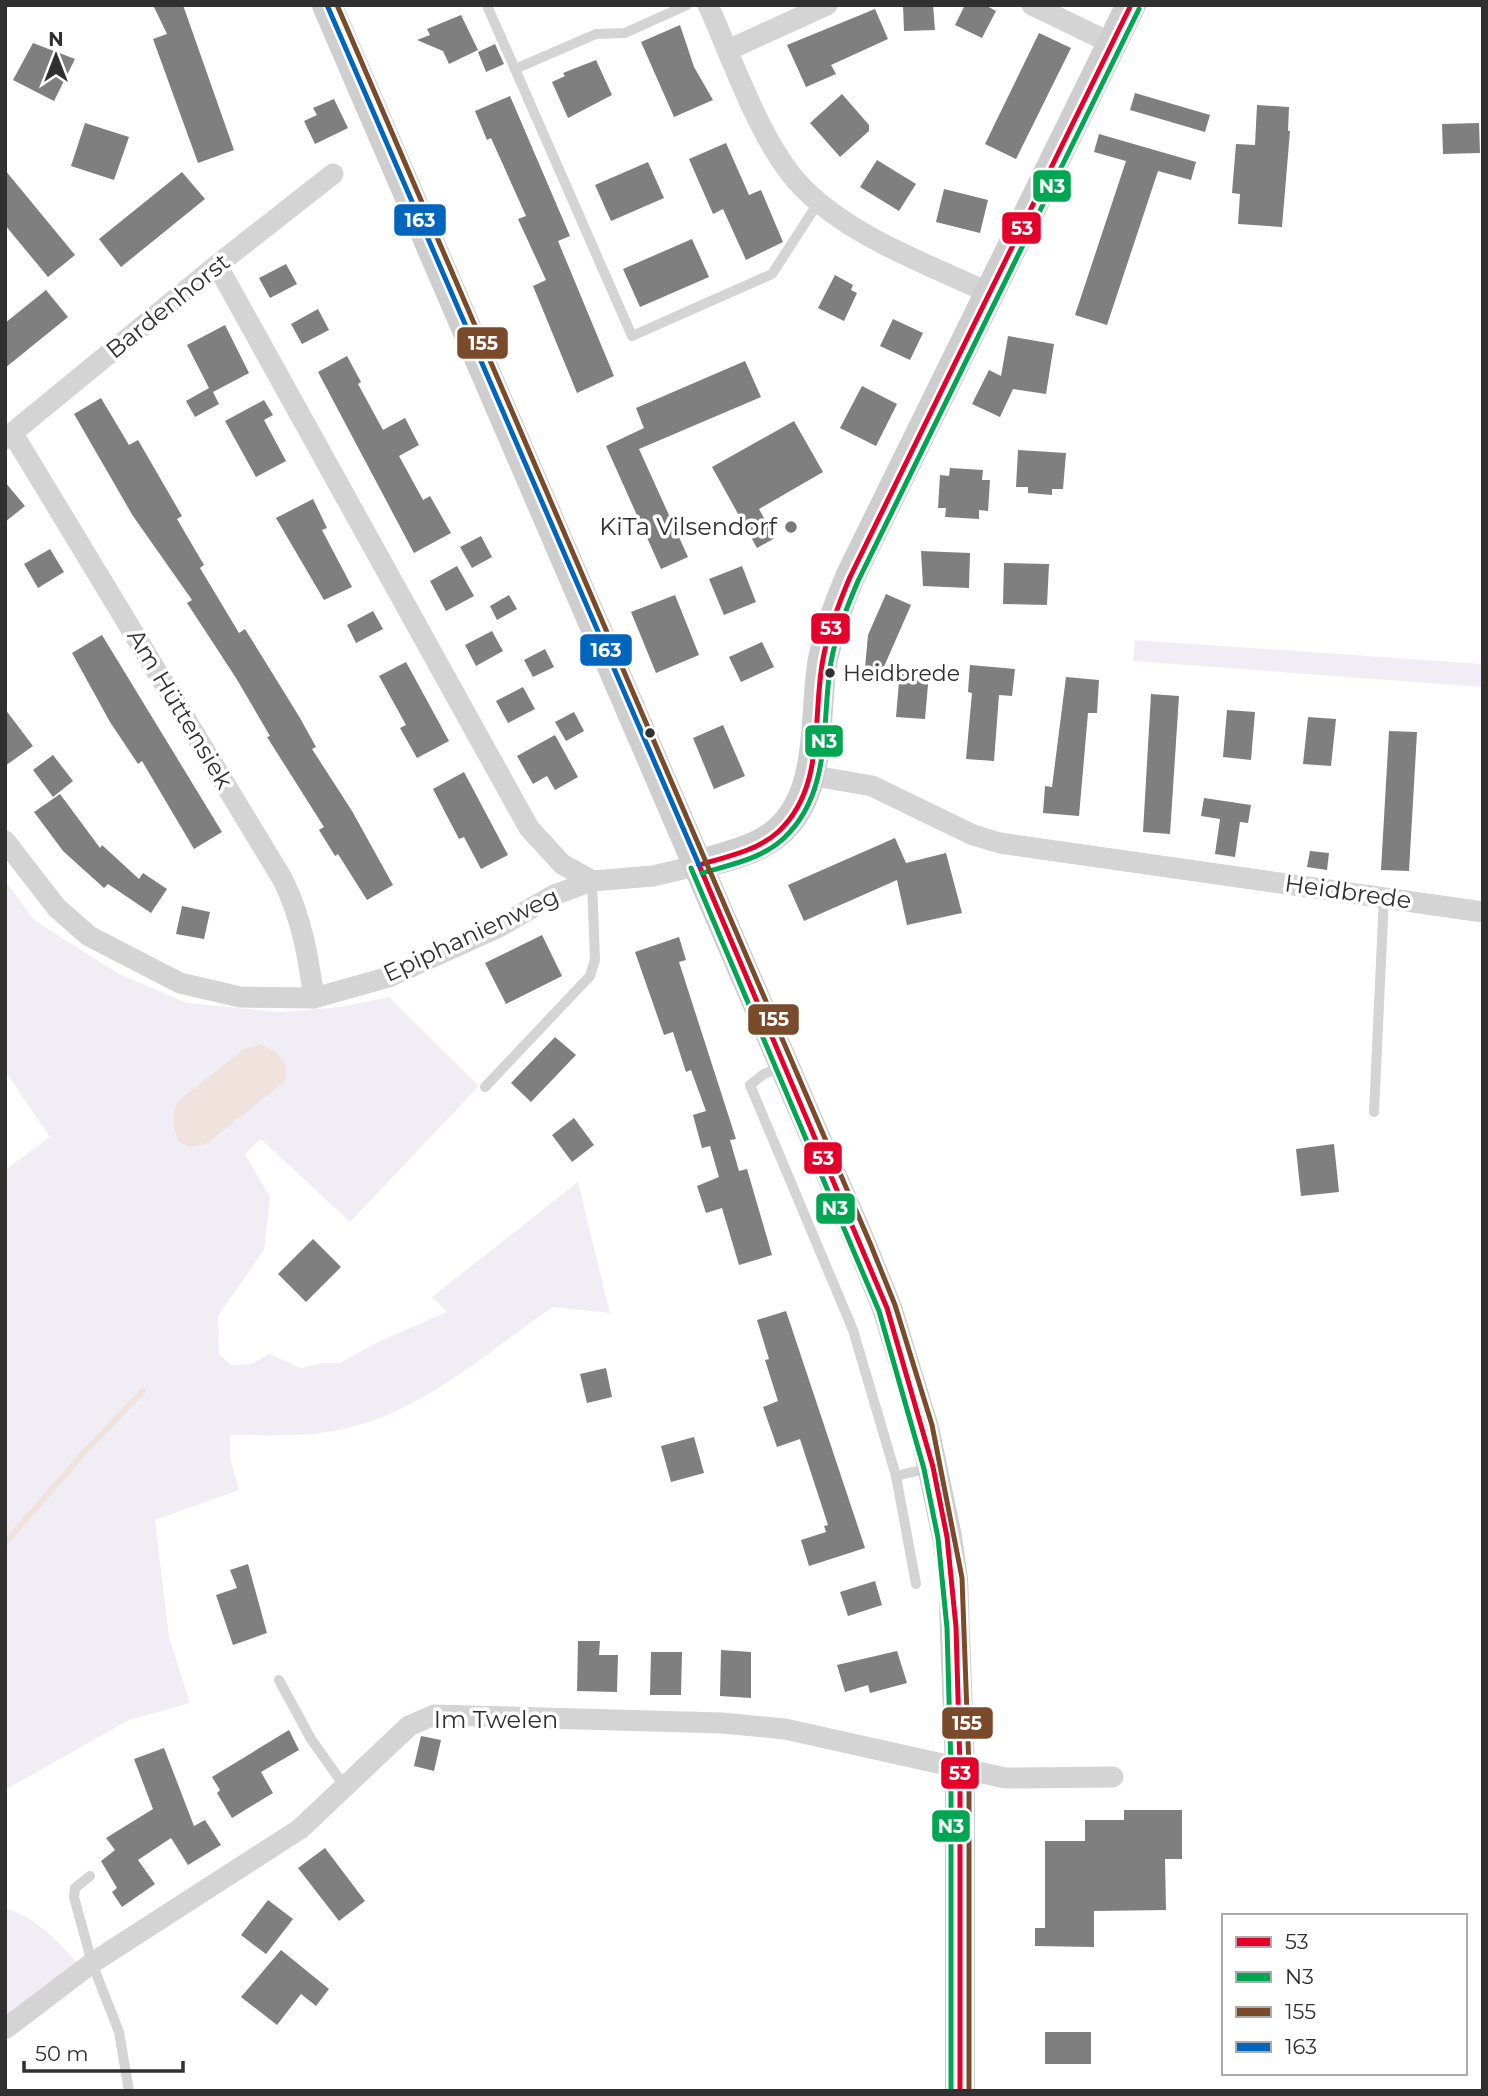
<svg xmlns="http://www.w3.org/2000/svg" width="1488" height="2096" font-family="Montserrat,sans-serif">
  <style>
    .green { fill: #f0edf5 }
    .water { fill: #f0e2dc }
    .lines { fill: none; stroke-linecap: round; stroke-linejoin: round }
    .stream { stroke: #f0e2dc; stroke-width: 6 }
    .building { fill: #7f7f7f }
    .lane { stroke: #d4d4d4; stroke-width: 10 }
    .street { stroke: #d4d4d4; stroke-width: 21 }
    .secondary { stroke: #cecece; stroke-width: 30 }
    .bus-1-casing { stroke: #fff; stroke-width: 10 }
    .bus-2-casing { stroke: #fff; stroke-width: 10 }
    .bus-3-casing { stroke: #fff; stroke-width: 10 }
    .bus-4-casing { stroke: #fff; stroke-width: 10 }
    .bus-1 { stroke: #e4002b; stroke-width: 5 }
    .bus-2 { stroke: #00a651; stroke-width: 5 }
    .bus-3 { stroke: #7a4b2a; stroke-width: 5 }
    .bus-4 { stroke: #0065bd; stroke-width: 5 }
    .poi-dot { fill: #787878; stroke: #fff; stroke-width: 2.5 }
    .bus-dot { fill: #303030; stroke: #fff; stroke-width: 2.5 }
    .labels { text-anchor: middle; stroke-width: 7; stroke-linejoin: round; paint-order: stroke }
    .bus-label { font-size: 22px; fill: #303030; stroke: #fff; text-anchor: start }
    .street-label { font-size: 24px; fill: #303030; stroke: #fff }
    .poi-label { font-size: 24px; fill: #303030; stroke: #fff; text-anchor: end }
    .line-badge { stroke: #fff; stroke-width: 2.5 }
    .badge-label { font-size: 19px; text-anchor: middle; font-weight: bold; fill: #fff }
  </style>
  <rect width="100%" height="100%" fill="#fff"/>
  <g class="green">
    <path d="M1135 640 1483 664V687L1133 661Z"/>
    <path d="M5 880 34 920 119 974 187 1003 279 1012 340 1007 389 997 479 1086 350 1222 261 1139 245 1154 270 1197 264 1250 218 1316 219 1354 231 1365 252 1364 269 1354 301 1368 322 1363H340L378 1342 447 1312 432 1297 578 1182 610 1313 553 1307C486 1352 427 1409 347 1428 309 1438 269 1435 230 1435V1457L239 1490 155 1520 169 1637 190 1703 129 1720 5 1790V1170L50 1137 5 1071Z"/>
    <path d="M5 1908C36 1917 56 1940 78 1963L5 2019Z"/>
  </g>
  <path class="water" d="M260 1044C277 1052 292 1061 284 1082L206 1144 189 1147 178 1141C173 1125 171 1116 178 1101L244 1049Z"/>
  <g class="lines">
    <path class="stream" d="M5 1543 88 1448 143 1391"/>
  </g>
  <g class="building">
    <path d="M153 5H183L234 150 198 163 153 39 167 34Z"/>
    <path d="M903 5H933L935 30 904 31Z"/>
    <path d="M965 5H985L996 11 982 38 955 25Z"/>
    <path d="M875 9 888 39 831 65 836 74 806 87 787 45Z"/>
    <path d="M461 15 478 50 449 64 443 51 417 40 430 35 427 29Z"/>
    <path d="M680 25 694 67 713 100 674 117 641 42Z"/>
    <path d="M1039 33 1071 48 1016 159 985 144Z"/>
    <path d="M33 43 75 59 54 101 13 80Z"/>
    <path d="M495 44 504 64 486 72 478 52Z"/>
    <path d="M596 60 612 95 568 118 552 82 565 76 563 73Z"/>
    <path d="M1135 93 1210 115 1205 132 1130 110Z"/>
    <path d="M842 94 869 125V131L840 157 810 123Z"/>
    <path d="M510 96 570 236 558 241 614 376 577 393 533 286 546 280 518 219 526 216 491 138 487 140 475 111Z"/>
    <path d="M334 99 348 128 315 144 304 121 317 115 313 108Z"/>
    <path d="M1257 105 1289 107 1288 131H1290L1282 227 1238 224 1240 194 1232 193 1236 144 1255 145Z"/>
    <path d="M85 123 129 137 114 180 71 166Z"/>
    <path d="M1479 123 1480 153 1443 154 1442 124Z"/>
    <path d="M1099 134 1196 162 1191 180 1158 171 1107 325 1075 315 1126 161 1094 152Z"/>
    <path d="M726 143 749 195 761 190 783 242 746 260 723 209 713 214 689 159Z"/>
    <path d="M877 160 916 184 899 211 860 187Z"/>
    <path d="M648 162 664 198 611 221 595 185Z"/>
    <path d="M5 170 75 255 48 277 5 225Z"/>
    <path d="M182 172 205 199 121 267 99 239Z"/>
    <path d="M944 189 988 200 980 233 936 222Z"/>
    <path d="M692 239 709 277 640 307 623 269Z"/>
    <path d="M286 264 297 284 270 298 259 278Z"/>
    <path d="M835 275 853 285 851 290 857 293 844 321 818 308Z"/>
    <path d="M46 290 68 317 5 368V323Z"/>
    <path d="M318 309 329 330 302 344 291 324Z"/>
    <path d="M893 319 923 333 910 360 880 346Z"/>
    <path d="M225 325 249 373 213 392 219 404 195 417 186 401 209 388 187 345Z"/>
    <path d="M1008 336 1054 344 1046 394 1013 389 1000 417 972 404 989 370 1001 376Z"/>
    <path d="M347 356 361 382 358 384 383 430 405 418 419 445 399 456 423 500 430 496 451 533 414 553 318 372Z"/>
    <path d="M745 361 761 397 639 449 688 557 661 569 606 446 644 428 636 408Z"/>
    <path d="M862 386 897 404 876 446 840 428Z"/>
    <path d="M101 398 129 445 138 440 182 516 177 519 204 565 200 568 239 633 245 629 300 718 316 747 312 749 352 811 393 885 367 900 338 854 335 856 319 830 324 827 267 737 270 736 236 678 187 603 192 600 133 516 74 414Z"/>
    <path d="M264 400 273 415 264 420 286 461 256 477 225 421Z"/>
    <path d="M794 421 823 472 759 509 775 538 757 548 712 467Z"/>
    <path d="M1018 450 1066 453 1063 489H1052V495L1028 493V487H1016Z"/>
    <path d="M950 468 983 470 982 480H990L988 511 979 510V519L945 517 946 508H938L940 475 949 476Z"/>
    <path d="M5 482 25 506 5 522Z"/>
    <path d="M313 499 327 528 322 530 352 587 324 600 276 518Z"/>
    <path d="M481 536 492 557 472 568 460 547Z"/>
    <path d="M50 549 64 572 38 588 24 564Z"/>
    <path d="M921 551 970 553 969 588 923 586Z"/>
    <path d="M1004 563 1049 564 1047 605 1003 604Z"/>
    <path d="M457 566 474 596 446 611 430 581Z"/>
    <path d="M742 566 756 602 724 615 709 579Z"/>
    <path d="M886 594 911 605 883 669 865 668 868 635Z"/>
    <path d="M509 595 517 609 497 620 490 606Z"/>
    <path d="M675 595 699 655 656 673 631 612Z"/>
    <path d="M373 611 383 629 356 643 347 625Z"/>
    <path d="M492 631 503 651 476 666 465 645Z"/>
    <path d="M102 635 222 832 194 849 142 761 138 764 110 722 72 653Z"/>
    <path d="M762 642 774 667 741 682 729 657Z"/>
    <path d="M545 649 554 667 533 677 524 660Z"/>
    <path d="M406 662 449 741 417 758 400 728 406 725 379 676Z"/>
    <path d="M970 665 1015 669 1012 696 999 695 994 761 966 759 972 693 968 692Z"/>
    <path d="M900 670 929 673 925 719 896 717Z"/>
    <path d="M1066 677 1099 680 1097 713H1088L1079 816 1043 813 1045 786 1052 787Z"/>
    <path d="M523 687 535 709 508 723 496 701Z"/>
    <path d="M1151 694 1179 696 1170 834 1143 832Z"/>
    <path d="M5 709 33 746 5 766Z"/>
    <path d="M1227 710 1255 712 1251 760 1223 757Z"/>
    <path d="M574 712 584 731 566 741 555 722Z"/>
    <path d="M1308 717 1336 719 1331 766 1303 764Z"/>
    <path d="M723 725 745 776 714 789 693 738Z"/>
    <path d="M1389 731 1417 732 1409 871 1381 870Z"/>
    <path d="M555 735 578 777 555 790 547 776 533 784 517 756Z"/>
    <path d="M53 755 73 781 53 797 33 770Z"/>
    <path d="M464 772 508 855 481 869 464 837 459 839 433 789Z"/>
    <path d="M60 794 100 848 102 845 139 879 143 873 167 889 151 913 108 884 104 888 63 851 34 812Z"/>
    <path d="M1204 798 1251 805 1248 823 1240 822 1235 857 1215 854 1220 819 1201 816Z"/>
    <path d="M895 838 906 863 946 853 962 913 907 925 897 880 804 921 788 885Z"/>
    <path d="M1310 851 1329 853 1327 870 1307 867Z"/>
    <path d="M182 906 210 912 204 939 176 934Z"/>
    <path d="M542 935 562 976 506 1004 485 963Z"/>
    <path d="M679 937 686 960 679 962 736 1139 730 1140 739 1171 747 1169 772 1255 739 1265 722 1208 706 1213 697 1186 719 1177 710 1146 702 1148 693 1115 706 1111 691 1070 686 1072 673 1032 664 1035 635 952Z"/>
    <path d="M555 1037 576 1055 531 1102 511 1083Z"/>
    <path d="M574 1118 594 1145 572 1162 552 1135Z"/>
    <path d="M1334 1144 1339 1192 1301 1196 1296 1149Z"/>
    <path d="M313 1239 341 1267 306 1302 278 1274Z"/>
    <path d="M786 1311 865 1548 809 1566 801 1540 826 1532 824 1526 828 1525 800 1439 777 1447 763 1407 778 1401 765 1360 769 1359 757 1320Z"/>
    <path d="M606 1368 612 1397 587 1403 580 1374Z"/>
    <path d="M694 1437 704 1473 671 1482 661 1446Z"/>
    <path d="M248 1564 267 1633 233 1645 216 1595 237 1588 230 1570Z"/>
    <path d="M875 1581 882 1605 848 1616 840 1592Z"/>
    <path d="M578 1641H600L599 1655H618L617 1692 577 1691Z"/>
    <path d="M721 1650 751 1652V1698L720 1696Z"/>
    <path d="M897 1651 907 1683 870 1693 868 1685 845 1692 837 1665Z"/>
    <path d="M651 1652H682L681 1695H650Z"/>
    <path d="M289 1730 299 1750 261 1772 273 1793 232 1818 217 1793 220 1790 212 1777Z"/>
    <path d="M421 1736 441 1740 434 1771 414 1766Z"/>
    <path d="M164 1748 194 1826 205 1820 221 1845 188 1865 171 1838 138 1860 155 1884 122 1907 112 1892 117 1888 101 1861 115 1850 106 1838 153 1809 134 1759Z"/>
    <path d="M1124 1810H1182V1859H1165L1166 1910 1094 1911V1947L1035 1946V1928H1045V1841H1085V1820H1124Z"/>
    <path d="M325 1848 365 1901 339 1921 298 1868Z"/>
    <path d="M268 1900 293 1919 266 1954 241 1935Z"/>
    <path d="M281 1950 329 1989 316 2006 301 1994 277 2025 241 1997Z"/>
    <rect x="1045" y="2032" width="46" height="32"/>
  </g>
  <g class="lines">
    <g class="lane">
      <path d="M687 5 625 33 596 34 515 69 632 336 772 274 818 203"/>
      <path d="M488 8 515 69"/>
      <path d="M782 1067 764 1074 750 1085 853 1330 896 1476 916 1584"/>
      <path d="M485 1087 590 976 595 960 592 881"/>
      <path d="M1374 1112 1384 897"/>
      <path d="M896 1476 930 1468"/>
      <path d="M279 1680 311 1739 345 1787"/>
      <path d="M90 1876 75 1888 74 1897 92 1963 119 2032 129 2091"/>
    </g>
    <g class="street">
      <path d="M708 5C733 60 762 148 804 189 853 238 928 264 989 293"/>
      <path d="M1032 5 1113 44"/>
      <path d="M728 50 827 5"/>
      <path d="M217 265 529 828 562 864 592 881"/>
      <path d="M13 434 283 880C302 919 308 956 314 998"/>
      <path d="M5 439 217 265 333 174"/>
      <path d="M809 775 872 786 973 835 1000 843 1483 912"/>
      <path d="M5 841 57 908 89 936 180 983 240 997 314 998 389 977 499 927 554 895 592 881 653 876 699 865"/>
      <path d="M5 2029 92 1963 300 1829 409 1726 434 1715 722 1723 785 1729 1005 1778 1113 1777"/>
    </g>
    <g class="secondary">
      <path d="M327 5 862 1246 887 1308 924 1428 947 1537 953 1579 960 1768V2091"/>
      <path d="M699 865C726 856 756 851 778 832 825 792 813 714 823 659 829 631 839 603 850 577L1131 5"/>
    </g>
    <g class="bus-1-casing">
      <g id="bus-1">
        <path d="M699 865 887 1308 933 1467 947 1537 956 1627 960 1768V2091"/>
        <path d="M699 865C725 857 757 851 778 832 826 788 812 716 823 659 828 631 839 603 850 577L1131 5"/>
      </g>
    </g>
    <g class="bus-2-casing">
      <g id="bus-2">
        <path d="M691 868 879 1311 924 1469 938 1538 947 1628 951 1768V2091"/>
        <path d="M702 873C729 865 762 859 784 838 833 792 821 721 831 662 836 634 847 607 858 581L1139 9"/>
      </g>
    </g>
    <g class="bus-3-casing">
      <path id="bus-3" d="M337 5 870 1243 895 1305 932 1425 962 1578 969 1768V2091"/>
    </g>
    <g class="bus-4-casing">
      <path id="bus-4" d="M327 5 699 865"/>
    </g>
    <use href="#bus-1" class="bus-1"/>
    <use href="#bus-2" class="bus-2"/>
    <use href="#bus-3" class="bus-3"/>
    <use href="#bus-4" class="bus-4"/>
  </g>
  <circle class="poi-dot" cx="791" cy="527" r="7"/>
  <g class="bus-dot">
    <circle cx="830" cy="673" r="6"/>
    <circle cx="650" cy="733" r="6"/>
  </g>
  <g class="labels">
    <g class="bus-label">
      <text x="843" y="681">Heidbrede</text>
    </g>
    <g class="street-label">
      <text transform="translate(168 306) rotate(-39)" y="8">Bardenhorst</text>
      <text transform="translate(180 709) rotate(59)" y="8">Am Hüttensiek</text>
      <text transform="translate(1348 892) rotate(8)" y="8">Heidbrede</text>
      <text transform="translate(471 935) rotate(-25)" y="8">Epiphanienweg</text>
      <text x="496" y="1728">Im Twelen</text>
    </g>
    <g class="poi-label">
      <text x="777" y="535">KiTa Vilsendorf</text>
    </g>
  </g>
  <g class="line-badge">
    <rect x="1032" y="169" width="40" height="34" rx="7" fill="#00a651"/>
    <rect x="393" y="203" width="54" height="34" rx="7" fill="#0065bd"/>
    <rect x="1001" y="211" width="41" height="34" rx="7" fill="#e4002b"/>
    <rect x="456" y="326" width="53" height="34" rx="7" fill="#7a4b2a"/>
    <rect x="810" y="612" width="41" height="33" rx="7" fill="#e4002b"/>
    <rect x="579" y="633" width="54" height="34" rx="7" fill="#0065bd"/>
    <rect x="804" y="724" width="40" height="34" rx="7" fill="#00a651"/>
    <rect x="747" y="1003" width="53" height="33" rx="7" fill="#7a4b2a"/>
    <rect x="803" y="1141" width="40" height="34" rx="7" fill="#e4002b"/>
    <rect x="815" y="1192" width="41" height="33" rx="7" fill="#00a651"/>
    <rect x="941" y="1706" width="53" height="34" rx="7" fill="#7a4b2a"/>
    <rect x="940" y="1756" width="40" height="34" rx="7" fill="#e4002b"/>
    <rect x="931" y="1809" width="40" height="34" rx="7" fill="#00a651"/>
  </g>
  <g class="badge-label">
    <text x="1052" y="193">N3</text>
    <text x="420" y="227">163</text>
    <text x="1022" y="235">53</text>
    <text x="483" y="350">155</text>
    <text x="831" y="635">53</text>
    <text x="606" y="657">163</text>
    <text x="824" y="748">N3</text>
    <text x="774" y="1026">155</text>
    <text x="823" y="1165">53</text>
    <text x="835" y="1215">N3</text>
    <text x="967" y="1730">155</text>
    <text x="960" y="1780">53</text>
    <text x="951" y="1833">N3</text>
  </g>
  <rect width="1488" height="2096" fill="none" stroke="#303030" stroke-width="14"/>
  <rect x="1222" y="1914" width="245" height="161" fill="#ffffff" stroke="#acacac" stroke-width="2"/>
  <rect x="1236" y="1937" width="35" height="10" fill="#e4002b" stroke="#acacac" stroke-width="2"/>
  <text x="1285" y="1949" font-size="21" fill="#303030">53</text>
  <rect x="1236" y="1972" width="35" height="10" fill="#00a651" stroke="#acacac" stroke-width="2"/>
  <text x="1285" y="1984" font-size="21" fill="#303030">N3</text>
  <rect x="1236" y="2007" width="35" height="10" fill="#7a4b2a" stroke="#acacac" stroke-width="2"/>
  <text x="1285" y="2019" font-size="21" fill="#303030">155</text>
  <rect x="1236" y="2042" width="35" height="10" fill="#0065bd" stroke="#acacac" stroke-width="2"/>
  <text x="1285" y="2054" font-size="21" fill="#303030">163</text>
  <g transform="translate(56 56)" stroke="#ffffff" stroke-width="5" paint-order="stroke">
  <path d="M0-5L12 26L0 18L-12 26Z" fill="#303030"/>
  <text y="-10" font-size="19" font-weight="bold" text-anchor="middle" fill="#303030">N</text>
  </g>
  <path d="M24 2061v10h159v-10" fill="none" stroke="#303030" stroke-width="3.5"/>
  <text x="35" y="2061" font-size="21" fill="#303030" stroke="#ffffff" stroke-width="5" paint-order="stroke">50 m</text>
</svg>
